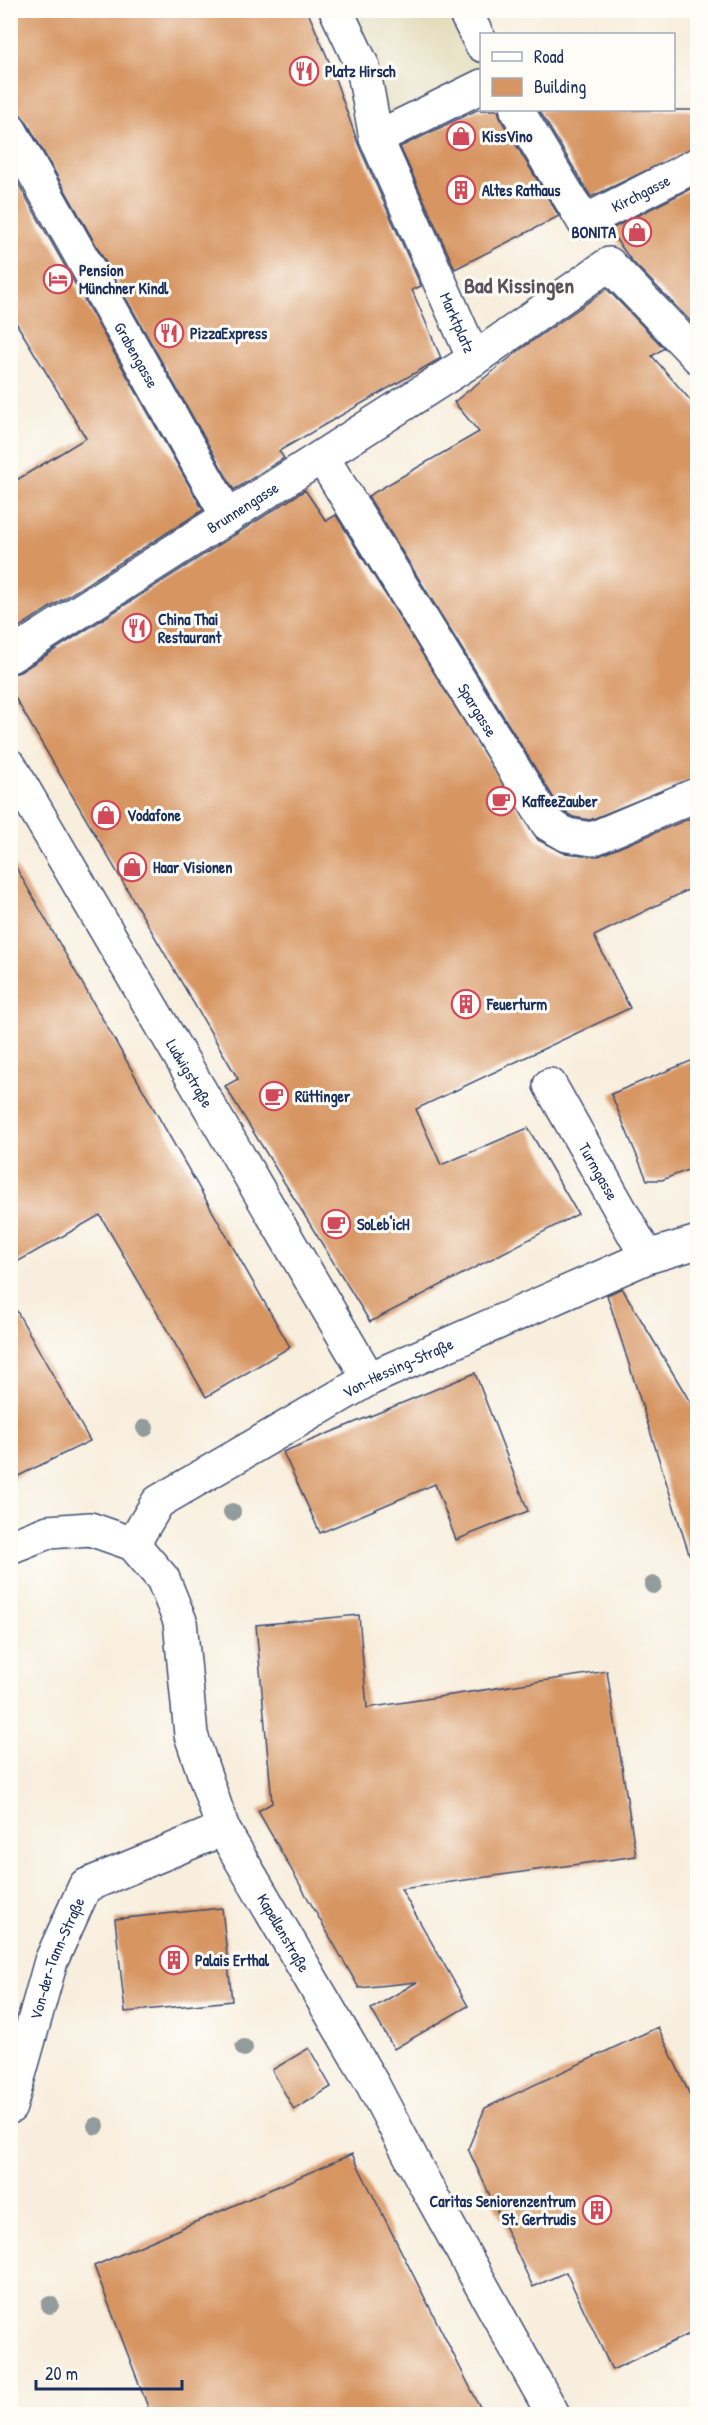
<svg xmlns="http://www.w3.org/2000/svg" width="708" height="2425" font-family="'Patrick Hand',sans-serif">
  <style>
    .built { fill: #e3dbba }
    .building { fill: #d79562 }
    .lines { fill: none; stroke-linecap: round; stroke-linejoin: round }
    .pedestrian-casing { stroke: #3c4c71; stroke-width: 36 }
    .minor-casing { stroke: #3c4c71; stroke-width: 36 }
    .pedestrian { stroke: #fff; stroke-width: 33 }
    .minor { stroke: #fff; stroke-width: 33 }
    .tree { fill: #939c9c }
    .labels { text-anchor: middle; stroke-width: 6; stroke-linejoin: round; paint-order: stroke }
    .poi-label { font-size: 16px; font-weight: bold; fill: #1b2f5e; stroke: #fdfcf7; text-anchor: start }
    .street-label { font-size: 16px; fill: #1b2f5e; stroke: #fdfcf7 }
    .district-label { font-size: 22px; font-weight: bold; fill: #5d535f; stroke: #fdfcf7 }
  </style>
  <rect width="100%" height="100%" fill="#fdfcf7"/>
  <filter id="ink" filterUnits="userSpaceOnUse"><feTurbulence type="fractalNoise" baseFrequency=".0167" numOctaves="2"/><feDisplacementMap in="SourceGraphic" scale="12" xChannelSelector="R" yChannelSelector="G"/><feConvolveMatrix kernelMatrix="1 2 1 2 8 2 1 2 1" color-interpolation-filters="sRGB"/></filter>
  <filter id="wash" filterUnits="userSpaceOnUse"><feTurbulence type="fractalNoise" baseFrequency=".008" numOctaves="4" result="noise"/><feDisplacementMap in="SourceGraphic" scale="24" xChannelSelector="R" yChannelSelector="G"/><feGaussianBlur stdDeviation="1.35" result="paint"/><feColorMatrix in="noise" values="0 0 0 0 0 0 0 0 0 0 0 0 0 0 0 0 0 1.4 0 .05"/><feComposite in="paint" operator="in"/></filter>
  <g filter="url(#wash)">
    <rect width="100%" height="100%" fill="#f8eedd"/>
    <path class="built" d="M336 11H464L481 45V86L376 138Z"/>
    <g id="blocks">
      <g class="building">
        <path d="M10 10H307L328 59 359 146 421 286 412 290 441 358 279 451 284 458 234 490 26 121 20 114 10 111Z"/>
        <path d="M477 110H498L501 120 559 216 455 269 400 147Z"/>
        <path d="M539 110H698V146L591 197Z"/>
        <path d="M10 169 203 510 10 633V484L86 438 10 313Z"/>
        <path d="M698 185V328H697L631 260 609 230Z"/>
        <path d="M607 289 664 348 652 356 698 409V776L590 820 573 817 561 810 368 496 479 432 454 402 521 349Z"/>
        <path d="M305 490 326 521 336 515 538 840 564 853 599 856 698 815V885L594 936 630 1008 416 1109 441 1165 528 1128 578 1214 370 1322 225 1086 238 1079 10 689V675L20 672Z"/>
        <path d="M10 857 290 1347 206 1397 100 1215 10 1266Z"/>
        <path d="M698 1058V1166L662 1180H647L611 1094Z"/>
        <path d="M622 1288 698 1415V1553L689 1554 607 1295Z"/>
        <path d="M10 1299 90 1441 10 1480Z"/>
        <path d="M475 1373 528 1511 456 1540 435 1484 320 1533 283 1452Z"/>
        <path d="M359 1615 367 1708 607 1671 636 1856 401 1889 468 2006 394 2049 371 2009 417 1982 359 1988 258 1811 272 1803 256 1625Z"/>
        <path d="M222 1908 232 2001 125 2012 115 1919Z"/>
        <path d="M658 2027 698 2112V2330L612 2370 566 2272 533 2287 468 2149 485 2108Z"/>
        <path d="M309 2048 331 2087 294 2110 272 2070Z"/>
        <path d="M352 2154 484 2415H151L94 2266Z"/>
      </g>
    </g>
  </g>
  <g filter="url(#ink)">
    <use href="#blocks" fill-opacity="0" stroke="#3c4c71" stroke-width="1.5"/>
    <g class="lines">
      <g class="pedestrian-casing">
        <g id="pedestrian">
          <path d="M336 10 363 67 376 138 482 86"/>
          <path d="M464 10 482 45"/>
          <path id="s1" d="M517 110 584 222 698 164"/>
          <path id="s2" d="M10 130 228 517"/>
          <path id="s3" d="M376 138 474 359"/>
          <path id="s4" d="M322 457 548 824 567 835 592 839 698 794"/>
          <path id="s5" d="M10 656 474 359 609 264 698 357"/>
          <path id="s6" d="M10 766 369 1379"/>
          <path id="s7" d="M550 1085 647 1257"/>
        </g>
      </g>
      <g class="minor-casing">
        <g id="minor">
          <path id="s8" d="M133 1544 158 1502 369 1379 647 1257 698 1242"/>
          <path id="s9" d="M10 1547 48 1532 90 1529 133 1544 163 1579 180 1621 191 1735 223 1829 373 2085 425 2184 553 2414"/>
          <path id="s10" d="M10 2107 51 1961 85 1886 223 1829"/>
        </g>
      </g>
      <use href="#pedestrian" class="pedestrian"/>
      <use href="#minor" class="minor"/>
    </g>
    <g class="tree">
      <circle cx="145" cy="1428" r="9"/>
      <circle cx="232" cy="1512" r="9"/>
      <circle cx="653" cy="1585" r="9"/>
      <circle cx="244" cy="2048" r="9"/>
      <circle cx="96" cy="2126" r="9"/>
      <circle cx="50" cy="2305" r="9"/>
    </g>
  </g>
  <defs>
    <g id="restaurant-ring" transform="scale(1.5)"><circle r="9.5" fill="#fdfcf7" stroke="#d1495b" stroke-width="1.5"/><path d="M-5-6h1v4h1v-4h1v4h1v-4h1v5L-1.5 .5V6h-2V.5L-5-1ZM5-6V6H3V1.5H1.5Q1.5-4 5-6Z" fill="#d1495b"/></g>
    <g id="shop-ring" transform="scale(1.5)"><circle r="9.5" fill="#fdfcf7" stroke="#d1495b" stroke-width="1.5"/><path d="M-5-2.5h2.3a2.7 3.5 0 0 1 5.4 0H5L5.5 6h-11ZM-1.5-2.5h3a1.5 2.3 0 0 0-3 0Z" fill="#d1495b"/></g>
    <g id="building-ring" transform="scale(1.5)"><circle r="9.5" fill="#fdfcf7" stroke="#d1495b" stroke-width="1.5"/><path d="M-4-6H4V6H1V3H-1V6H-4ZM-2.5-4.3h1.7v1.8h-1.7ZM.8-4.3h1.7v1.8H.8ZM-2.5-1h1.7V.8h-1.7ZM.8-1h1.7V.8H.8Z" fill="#d1495b"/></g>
    <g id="hotel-ring" transform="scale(1.5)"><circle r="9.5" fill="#fdfcf7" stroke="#d1495b" stroke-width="1.5"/><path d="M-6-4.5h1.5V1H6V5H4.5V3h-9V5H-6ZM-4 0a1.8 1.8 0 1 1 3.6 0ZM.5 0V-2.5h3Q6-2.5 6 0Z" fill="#d1495b"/></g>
    <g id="cafe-ring" transform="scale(1.5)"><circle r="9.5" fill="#fdfcf7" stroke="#d1495b" stroke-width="1.5"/><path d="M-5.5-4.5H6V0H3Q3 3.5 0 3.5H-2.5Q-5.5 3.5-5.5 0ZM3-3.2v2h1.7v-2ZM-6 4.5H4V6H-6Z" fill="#d1495b"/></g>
  </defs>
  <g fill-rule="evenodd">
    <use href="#restaurant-ring" x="304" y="71"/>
    <use href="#shop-ring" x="461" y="136"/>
    <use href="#building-ring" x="461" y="190"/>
    <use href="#shop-ring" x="637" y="232"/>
    <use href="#hotel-ring" x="58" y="279"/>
    <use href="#restaurant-ring" x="169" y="333"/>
    <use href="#restaurant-ring" x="137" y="628"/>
    <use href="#cafe-ring" x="501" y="801"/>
    <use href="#shop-ring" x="106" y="815"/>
    <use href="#shop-ring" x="132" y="867"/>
    <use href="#building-ring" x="466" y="1004"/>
    <use href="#cafe-ring" x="274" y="1096"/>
    <use href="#cafe-ring" x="336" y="1224"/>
    <use href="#building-ring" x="174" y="1960"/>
    <use href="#building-ring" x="597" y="2210"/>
  </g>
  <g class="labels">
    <g class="poi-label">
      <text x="325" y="77">Platz Hirsch</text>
      <text x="482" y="142">KissVino</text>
      <text x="482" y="196">Altes Rathaus</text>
      <text x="616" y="238" text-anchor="end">BONITA</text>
      <text x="79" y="276">Pension<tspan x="79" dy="18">Münchner Kindl</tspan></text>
      <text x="190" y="339">PizzaExpress</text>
      <text x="158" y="625">China Thai<tspan x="158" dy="18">Restaurant</tspan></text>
      <text x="522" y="807">KaffeeZauber</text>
      <text x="127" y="821">Vodafone</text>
      <text x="153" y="873">Haar Visionen</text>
      <text x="487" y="1010">Feuerturm</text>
      <text x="295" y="1102">Rüttinger</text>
      <text x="357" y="1230">SoLeb'icH</text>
      <text x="195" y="1966">Palais Erthal</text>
      <text x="576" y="2207" text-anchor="end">Caritas Seniorenzentrum<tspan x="576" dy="18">St. Gertrudis</tspan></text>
    </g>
    <g class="street-label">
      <text dy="6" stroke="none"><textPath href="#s1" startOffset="194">Kirchgasse</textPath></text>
      <text dy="6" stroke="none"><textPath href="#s3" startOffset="202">Marktplatz</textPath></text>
      <text dy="6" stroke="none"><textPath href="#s2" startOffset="258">Grabengasse</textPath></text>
      <text dy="6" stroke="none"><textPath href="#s5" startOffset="276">Brunnengasse</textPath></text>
      <text dy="6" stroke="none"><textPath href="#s4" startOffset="297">Spargasse</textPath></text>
      <text dy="6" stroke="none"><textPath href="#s6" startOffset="356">Ludwigstraße</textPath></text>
      <text dy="6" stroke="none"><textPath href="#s7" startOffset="99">Turmgasse</textPath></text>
      <text dy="6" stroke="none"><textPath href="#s8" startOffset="324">Von-Hessing-Straße</textPath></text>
      <text dy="6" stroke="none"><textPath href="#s9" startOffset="554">Kapellenstraße</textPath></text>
      <text dy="6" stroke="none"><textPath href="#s10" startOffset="156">Von-der-Tann-Straße</textPath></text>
    </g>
    <g class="district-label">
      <text x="519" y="293">Bad Kissingen</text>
    </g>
  </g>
  <rect width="708" height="2425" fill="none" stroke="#fdfcf7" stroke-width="36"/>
  <rect x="480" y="33" width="195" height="78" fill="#fdfcf7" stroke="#a3aaba" stroke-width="1.5"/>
  <rect x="492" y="52" width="30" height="9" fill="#ffffff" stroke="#a3aaba" stroke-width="1.5"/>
  <text x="534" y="63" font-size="18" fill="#1b2f5e">Road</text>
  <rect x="492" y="78" width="30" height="18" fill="#d79562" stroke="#a3aaba" stroke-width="1.5"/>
  <text x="534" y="93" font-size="18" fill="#1b2f5e">Building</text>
  <path d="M36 2380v9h146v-9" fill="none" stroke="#1b2f5e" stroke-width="3"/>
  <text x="45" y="2380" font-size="18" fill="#1b2f5e" stroke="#fdfcf7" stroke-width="4.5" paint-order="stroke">20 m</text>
</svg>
